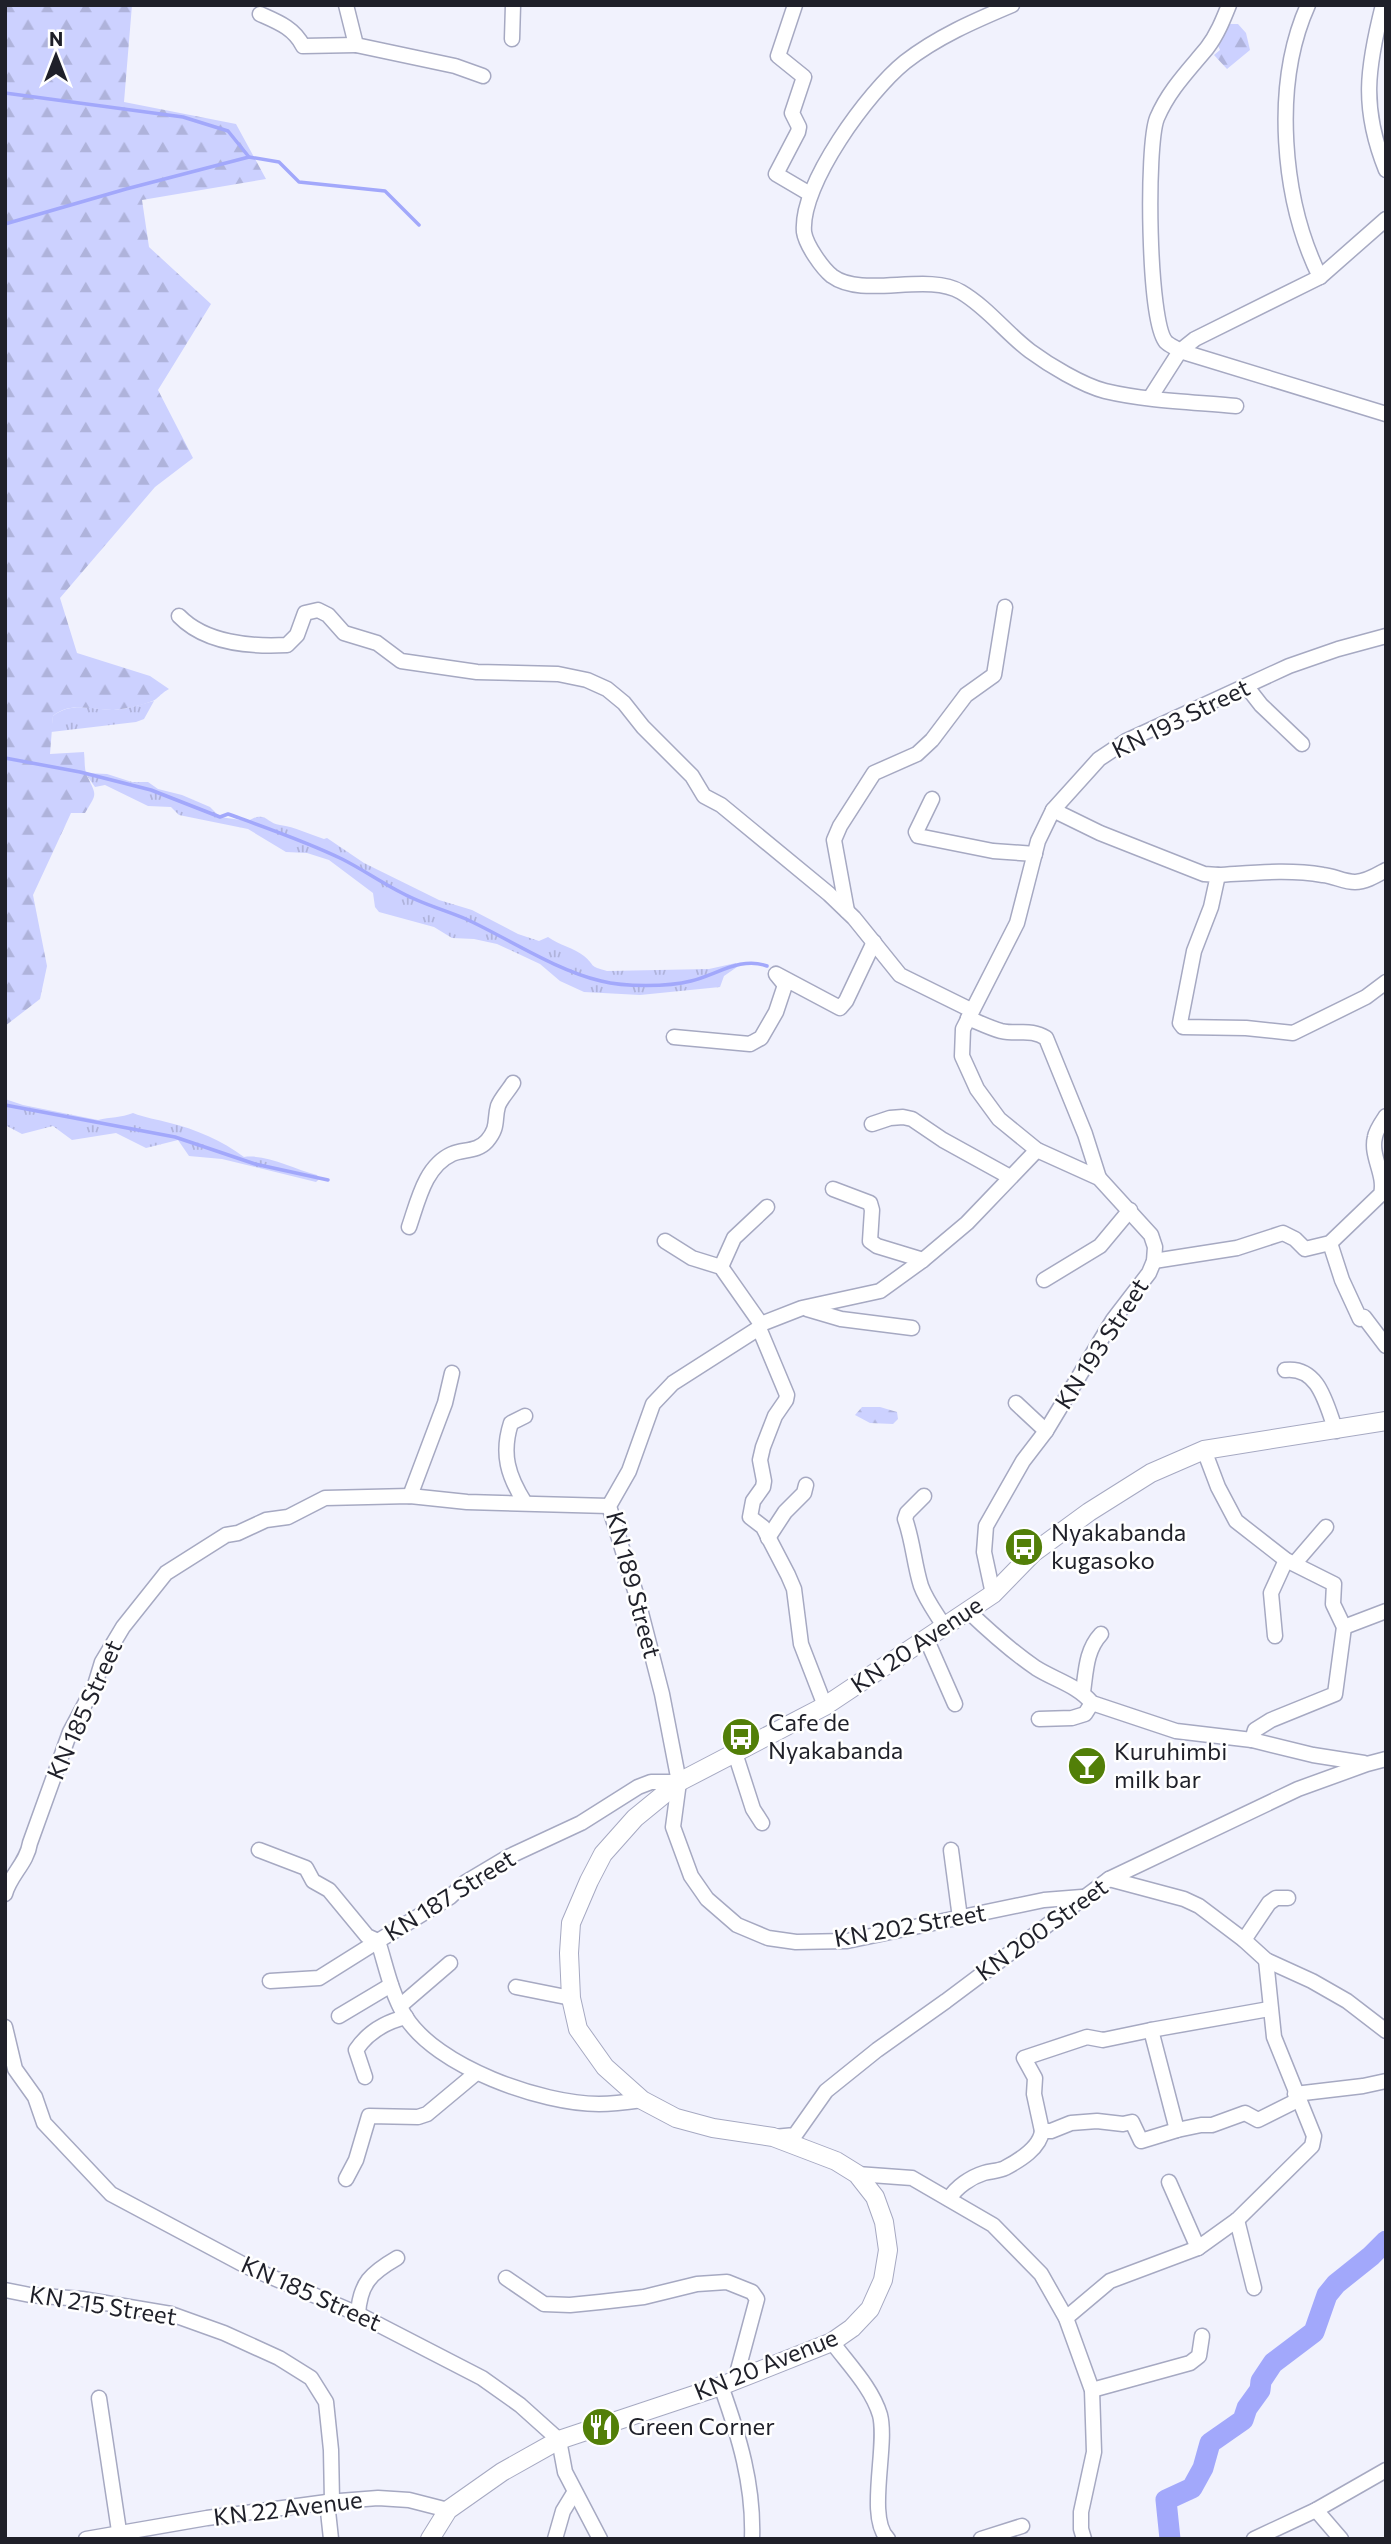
<svg xmlns="http://www.w3.org/2000/svg" width="1391" height="2544" font-family="Commissioner,sans-serif">
  <style>
    .grass { fill: url(#grass-tufts) }
    .forest { fill: url(#forest-firs) }
    .lines { fill: none; stroke-linecap: round; stroke-linejoin: round }
    .stream { stroke: #a2a8fb; stroke-width: 3.5 }
    .river { stroke: #a2a8fb; stroke-width: 21 }
    .minor-casing { stroke: #a6a9c2; stroke-width: 17 }
    .major-casing { stroke: #a6a9c2; stroke-width: 20 }
    .minor { stroke: #fff; stroke-width: 14 }
    .major { stroke: #fff; stroke-width: 18 }
    .labels { text-anchor: middle; stroke-width: 5; stroke-linejoin: round; paint-order: stroke }
    .street-label { font-size: 24px; fill: #1f2029; stroke: #fff }
    .poi-label { font-size: 24px; fill: #1f2029; stroke: #fff; text-anchor: start }
  </style>
  <defs>
    <pattern id="grass-tufts" width="24" height="20" patternUnits="userSpaceOnUse" patternTransform="scale(1.75)"><rect width="24" height="20" fill="#ccd1ff"/><path d="M3 7l-1-3M5 7V3M7 7l1-3M15 17l-1-3M17 17v-4M19 17l1-3" fill="none" stroke="#afb3db"/></pattern>
    <pattern id="forest-firs" width="22" height="20" patternUnits="userSpaceOnUse" patternTransform="scale(1.75)"><rect width="22" height="20" fill="#ccd1ff"/><path d="M5 1l3.5 6h-7zM16 11l3.5 6h-7z" fill="#afb3db"/></pattern>
  </defs>
  <rect width="100%" height="100%" fill="#f1f2fd"/>
  <g class="grass">
    <path d="M154 701 144 719 136 722 51 732 53 716C71 702 90 709 111 710 125 710 141 704 154 701Z"/>
    <path d="M85 773 107 774 132 782H148L158 789 182 795 210 807 220 817 248 821C266 810 266 823 280 825 295 827 309 834 324 839L327 838 364 863 439 900 472 910 518 934 539 941 548 937C559 945 574 948 584 956 596 966 588 966 607 971L709 969 736 963 737 967 724 976 720 987 640 995 584 992 560 981 540 964 497 944 474 939 452 938 434 927 379 912 375 907 373 893 329 860 307 853 286 852 248 829 179 815 171 807 148 806 105 785 95 787Z"/>
    <path d="M5 1099 23 1105 98 1120C110 1117 121 1118 133 1113 145 1118 157 1119 170 1123 195 1129 223 1141 244 1157 268 1154 293 1169 317 1175L319 1179 316 1182 222 1159 189 1156 178 1140 146 1148 116 1133 72 1140 53 1126 22 1134 5 1125Z"/>
  </g>
  <g class="forest">
    <path d="M5 5H132L124 102 236 124 266 179 142 200 149 247 211 304 158 390 193 458 155 487 60 598 77 653 150 676 169 689C163 692 161 695 156 699 150 704 120 710 112 710 91 710 71 701 53 716L50 754 84 752C85 760 84 769 87 776 97 796 97 793 85 813H71L33 895 47 966 40 999 5 1026Z"/>
    <path d="M1222 24H1238L1246 33 1250 50 1227 69 1214 55 1220 50 1215 39Z"/>
    <path d="M862 1407H880L897 1412 898 1419 893 1424 870 1423 855 1415Z"/>
  </g>
  <g class="lines">
    <g class="stream">
      <path d="M5 93 183 117 228 131 249 157 279 162 299 182 385 191 419 225"/>
      <path d="M5 224 126 189 249 157"/>
      <path d="M5 758 80 772 151 790 220 817 228 814C267 828 305 841 342 859 362 869 382 883 402 893 422 904 445 910 466 919 509 939 555 970 601 981 624 987 668 987 691 981 716 975 741 956 767 966"/>
      <path d="M5 1105 175 1137 255 1164 328 1180"/>
    </g>
    <path class="river" d="M1170 2539 1166 2500 1192 2488 1203 2468 1210 2443 1243 2420 1247 2408 1260 2390 1261 2381 1273 2363 1314 2332 1327 2295 1336 2284 1371 2256 1386 2241"/>
    <g class="minor-casing">
      <g id="minor">
        <path d="M346 5 356 45 455 66 483 76"/>
        <path d="M795 5 778 56 804 77 792 113 799 127 798 132 776 174 810 194"/>
        <path d="M1012 5C974 21 937 37 905 62 869 91 800 184 804 232 806 245 822 268 832 276 863 299 927 272 961 292 988 308 1006 333 1030 351 1049 365 1082 385 1105 391 1147 401 1193 402 1236 406"/>
        <path d="M1229 5C1223 20 1217 35 1207 48 1188 71 1169 90 1157 118 1146 146 1148 322 1166 342 1169 345 1176 348 1180 351L1386 414"/>
        <path d="M1308 5C1272 85 1282 200 1320 277"/>
        <path d="M1383 5C1367 68 1361 108 1386 170"/>
        <path d="M260 14C278 22 294 28 303 46L356 45"/>
        <path d="M512 39 513 5"/>
        <path d="M1150 398 1180 351 1195 339 1320 277 1386 219"/>
        <path d="M179 616C205 643 251 647 287 645L297 635 305 613 318 610 328 615 344 633 377 643 401 661 477 672 558 674 587 680 607 689 624 703 643 727 692 776 704 796 721 805 829 894 854 918 900 975 971 1010"/>
        <path d="M1247 687 1261 705 1302 744"/>
        <path d="M932 799 916 832 918 836 993 851 1035 854"/>
        <path d="M1053 810 1100 833 1204 874 1218 875 1211 907 1194 951 1180 1023 1183 1027 1246 1028 1293 1033 1366 997 1386 982"/>
        <path d="M1218 875C1253 873 1288 869 1323 875 1334 876 1344 882 1355 882 1366 882 1377 875 1386 870"/>
        <path d="M847 911 834 840 840 826 874 773 917 754 932 740 966 695 994 675 1005 607"/>
        <path d="M968 1018C978 1022 990 1028 1001 1031 1019 1035 1030 1028 1046 1038L1085 1134 1099 1178"/>
        <path d="M674 1037 750 1044 761 1038 776 1012 785 985 776 974 840 1008 846 1001 874 942"/>
        <path d="M872 1124 890 1118 903 1117 912 1119 943 1140 1010 1177"/>
        <path d="M1037 1150 967 1223 923 1260 880 1291 802 1308 761 1324 759 1328 673 1383 653 1404 629 1471 609 1506 637 1597 662 1694 679 1782 673 1827 691 1876 707 1899 737 1925 768 1938 796 1942 847 1941 1044 1900 1082 1897"/>
        <path d="M833 1189 870 1203 872 1210 870 1241 877 1246 923 1260"/>
        <path d="M409 1227C418 1201 425 1166 452 1154 464 1149 477 1152 487 1141 499 1127 494 1120 498 1106 501 1098 509 1090 513 1083"/>
        <path d="M665 1241 692 1258 721 1267 761 1324"/>
        <path d="M1330 1243 1342 1280 1360 1319 1364 1317 1386 1346"/>
        <path d="M1154 1261 1237 1248 1283 1233 1295 1239 1305 1249 1330 1243 1381 1194C1386 1175 1370 1156 1375 1137 1376 1130 1382 1122 1386 1116"/>
        <path d="M721 1267 734 1238 767 1207"/>
        <path d="M1044 1280 1100 1246 1130 1210"/>
        <path d="M807 1309 841 1319 912 1328"/>
        <path d="M759 1328 787 1395 786 1400 775 1416 763 1447 760 1460 764 1481 763 1487 753 1501 750 1517 763 1527 788 1575 794 1589 801 1644 825 1706"/>
        <path d="M1285 1370C1319 1366 1326 1404 1336 1431"/>
        <path d="M1016 1403 1046 1431"/>
        <path d="M525 1416 511 1423C501 1454 508 1476 525 1503"/>
        <path d="M1204 1450 1218 1487 1236 1521 1286 1560 1334 1584 1333 1604 1344 1627 1335 1694 1271 1720 1255 1730 1252 1740"/>
        <path d="M410 1496 445 1403 452 1373"/>
        <path d="M924 1496 907 1513 905 1519C913 1541 914 1564 921 1586 926 1600 936 1613 944 1626"/>
        <path d="M768 1538 785 1512 804 1493 806 1485"/>
        <path d="M1295 1563 1326 1527"/>
        <path d="M993 1594 984 1552 986 1526 1023 1461 1046 1431 1113 1320 1149 1273 1154 1261 1155 1247 1151 1235 1099 1178 1037 1150 999 1119 977 1089 962 1056 963 1029 1017 923 1038 841 1053 810 1099 759 1126 741 1289 666 1338 649 1386 636"/>
        <path d="M968 1611C990 1632 1011 1651 1036 1668 1055 1680 1077 1685 1092 1703L1176 1731 1252 1740 1313 1755 1364 1763"/>
        <path d="M1344 1627 1386 1611"/>
        <path d="M1275 1636 1271 1593 1286 1560"/>
        <path d="M926 1638 955 1704"/>
        <path d="M1083 1692C1086 1671 1086 1650 1101 1634"/>
        <path d="M1039 1719 1072 1718 1085 1714 1092 1703"/>
        <path d="M735 1753 753 1809 762 1823"/>
        <path d="M259 1850 306 1868 313 1881 329 1890 367 1936 378 1941"/>
        <path d="M951 1850 960 1918"/>
        <path d="M1109 1879 1184 1899 1199 1906 1244 1940 1266 1960 1312 1981 1347 2001 1386 2031"/>
        <path d="M5 1894C10 1875 27 1863 30 1843L70 1732 95 1685 102 1662 123 1627 166 1573 226 1535 238 1533 266 1520 288 1517 325 1498 410 1496 467 1502 609 1506"/>
        <path d="M1244 1940 1269 1903 1276 1898H1288"/>
        <path d="M270 1981 319 1978 378 1941"/>
        <path d="M516 1987 571 1998"/>
        <path d="M400 2006 450 1963"/>
        <path d="M339 2016 391 1985"/>
        <path d="M5 2027 15 2069 35 2097 44 2123 111 2194 248 2267 358 2314 482 2378 520 2405 559 2440 565 2472 600 2539"/>
        <path d="M365 2077 356 2050C368 2032 385 2022 406 2017"/>
        <path d="M1295 2094 1363 2086 1386 2081"/>
        <path d="M642 2100C628 2102 614 2104 599 2104 542 2104 436 2067 405 2016 391 1993 386 1966 378 1941L450 1897 466 1882 508 1857 581 1823 638 1787 651 1782H679"/>
        <path d="M1177 2130 1151 2030 1269 2009"/>
        <path d="M1042 2131 1034 2094 1035 2078 1024 2058 1087 2037 1103 2040 1151 2030"/>
        <path d="M774 2137 795 2135 826 2091 877 2050 946 2001 1109 1879 1298 1789 1367 1764 1386 1759"/>
        <path d="M857 2174 912 2178 993 2225 1041 2274 1066 2318 1092 2390 1094 2452 1081 2512V2529L1084 2539"/>
        <path d="M346 2179 356 2160 369 2116 418 2117 427 2114 475 2074"/>
        <path d="M1169 2182 1198 2248"/>
        <path d="M949 2199C956 2187 971 2177 984 2173 991 2171 999 2171 1005 2168 1020 2160 1040 2148 1042 2131H1051L1071 2123 1097 2121 1123 2124 1132 2122 1141 2141 1177 2130 1201 2125H1212L1245 2113 1258 2120 1298 2100"/>
        <path d="M1237 2220 1254 2288"/>
        <path d="M506 2278 544 2304 570 2305 600 2302 644 2297 697 2284 727 2282 752 2292 757 2299 735 2381"/>
        <path d="M5 2290 30 2295 82 2299 171 2314 224 2333 279 2358 311 2378 326 2402 331 2450 332 2501"/>
        <path d="M358 2314C360 2283 371 2273 397 2258"/>
        <path d="M1066 2318 1110 2281 1198 2248 1237 2220 1312 2146 1314 2136 1274 2037 1266 1960"/>
        <path d="M832 2342C849 2365 872 2388 880 2415 888 2446 866 2518 888 2539"/>
        <path d="M721 2386C739 2436 754 2485 752 2539"/>
        <path d="M1092 2390 1190 2363 1199 2356 1202 2336"/>
        <path d="M99 2398 119 2531"/>
        <path d="M327 2502 331 2539"/>
        <path d="M1316 2510 1341 2539"/>
        <path d="M86 2539 207 2518 327 2502 378 2498 409 2500 448 2510"/>
        <path d="M555 2539 563 2511 574 2493"/>
        <path d="M981 2539 1022 2526"/>
        <path d="M1254 2539 1316 2510 1386 2470"/>
      </g>
    </g>
    <g class="major-casing">
      <path id="major" d="M430 2539 448 2510 502 2472 559 2440 721 2386 832 2342 852 2328 870 2309 883 2280 888 2250 884 2222 875 2197 857 2174 836 2161 773 2137 713 2128 676 2118 642 2100 605 2067 578 2029 571 1998 569 1953 571 1923 589 1881 603 1854 635 1818 679 1782 825 1706 993 1594 1033 1553 1089 1512 1151 1473 1204 1450 1386 1421"/>
    </g>
    <use href="#minor" class="minor"/>
    <use href="#major" class="major"/>
  </g>
  <defs>
    <g id="bus-disc" transform="scale(2.0125)"><circle r="9.5" fill="#527f08" stroke="#fff"/><path d="M-5-6H5V4H4V6H2V4H-2V6H-4V4H-5ZM-3.5-4V0h7V-4ZM-3.5 1.2v1.5H-2V1.2ZM2 1.2v1.5H3.5V1.2Z" fill="#fff"/></g>
    <g id="bar-disc" transform="scale(2.0125)"><circle r="9.5" fill="#527f08" stroke="#fff"/><path d="M-6-5H6L.8 .8V4.5H3.5V6h-7V4.5H-.8V.8Z" fill="#fff"/></g>
    <g id="restaurant-disc" transform="scale(2.0125)"><circle r="9.5" fill="#527f08" stroke="#fff"/><path d="M-5-6h1v4h1v-4h1v4h1v-4h1v5L-1.5 .5V6h-2V.5L-5-1ZM5-6V6H3V1.5H1.5Q1.5-4 5-6Z" fill="#fff"/></g>
  </defs>
  <g fill-rule="evenodd">
    <use href="#bus-disc" x="1024" y="1547"/>
    <use href="#bus-disc" x="741" y="1737"/>
    <use href="#bar-disc" x="1087" y="1766"/>
    <use href="#restaurant-disc" x="601" y="2427"/>
  </g>
  <g class="labels">
    <g class="street-label">
      <text transform="translate(1181 719) rotate(-26)" y="8">KN 193 Street</text>
      <text transform="translate(1102 1344) rotate(-57)" y="8">KN 193 Street</text>
      <text transform="translate(633 1585) rotate(75)" y="8">KN 189 Street</text>
      <text transform="translate(917 1645) rotate(-34)" y="8">KN 20 Avenue</text>
      <text transform="translate(85 1710) rotate(-66)" y="8">KN 185 Street</text>
      <text transform="translate(450 1896) rotate(-32)" y="8">KN 187 Street</text>
      <text transform="translate(910 1926) rotate(-10)" y="8">KN 202 Street</text>
      <text transform="translate(1042 1930) rotate(-36)" y="8">KN 200 Street</text>
      <text transform="translate(311 2294) rotate(24)" y="8">KN 185 Street</text>
      <text transform="translate(103 2306) rotate(9)" y="8">KN 215 Street</text>
      <text transform="translate(766 2365) rotate(-22)" y="8">KN 20 Avenue</text>
      <text transform="translate(288 2509) rotate(-7)" y="8">KN 22 Avenue</text>
    </g>
    <g class="poi-label">
      <text x="1051" y="1541">Nyakabanda<tspan x="1051" dy="28">kugasoko</tspan></text>
      <text x="768" y="1731">Cafe de<tspan x="768" dy="28">Nyakabanda</tspan></text>
      <text x="1114" y="1760">Kuruhimbi<tspan x="1114" dy="28">milk bar</tspan></text>
      <text x="628" y="2435">Green Corner</text>
    </g>
  </g>
  <rect width="1391" height="2544" fill="none" stroke="#1f2029" stroke-width="14"/>
  <g transform="translate(56 56)" stroke="#ffffff" stroke-width="5" paint-order="stroke">
  <path d="M0-5L12 26L0 18L-12 26Z" fill="#1f2029"/>
  <text y="-10" font-size="19" font-weight="bold" text-anchor="middle" fill="#1f2029">N</text>
  </g>
</svg>
